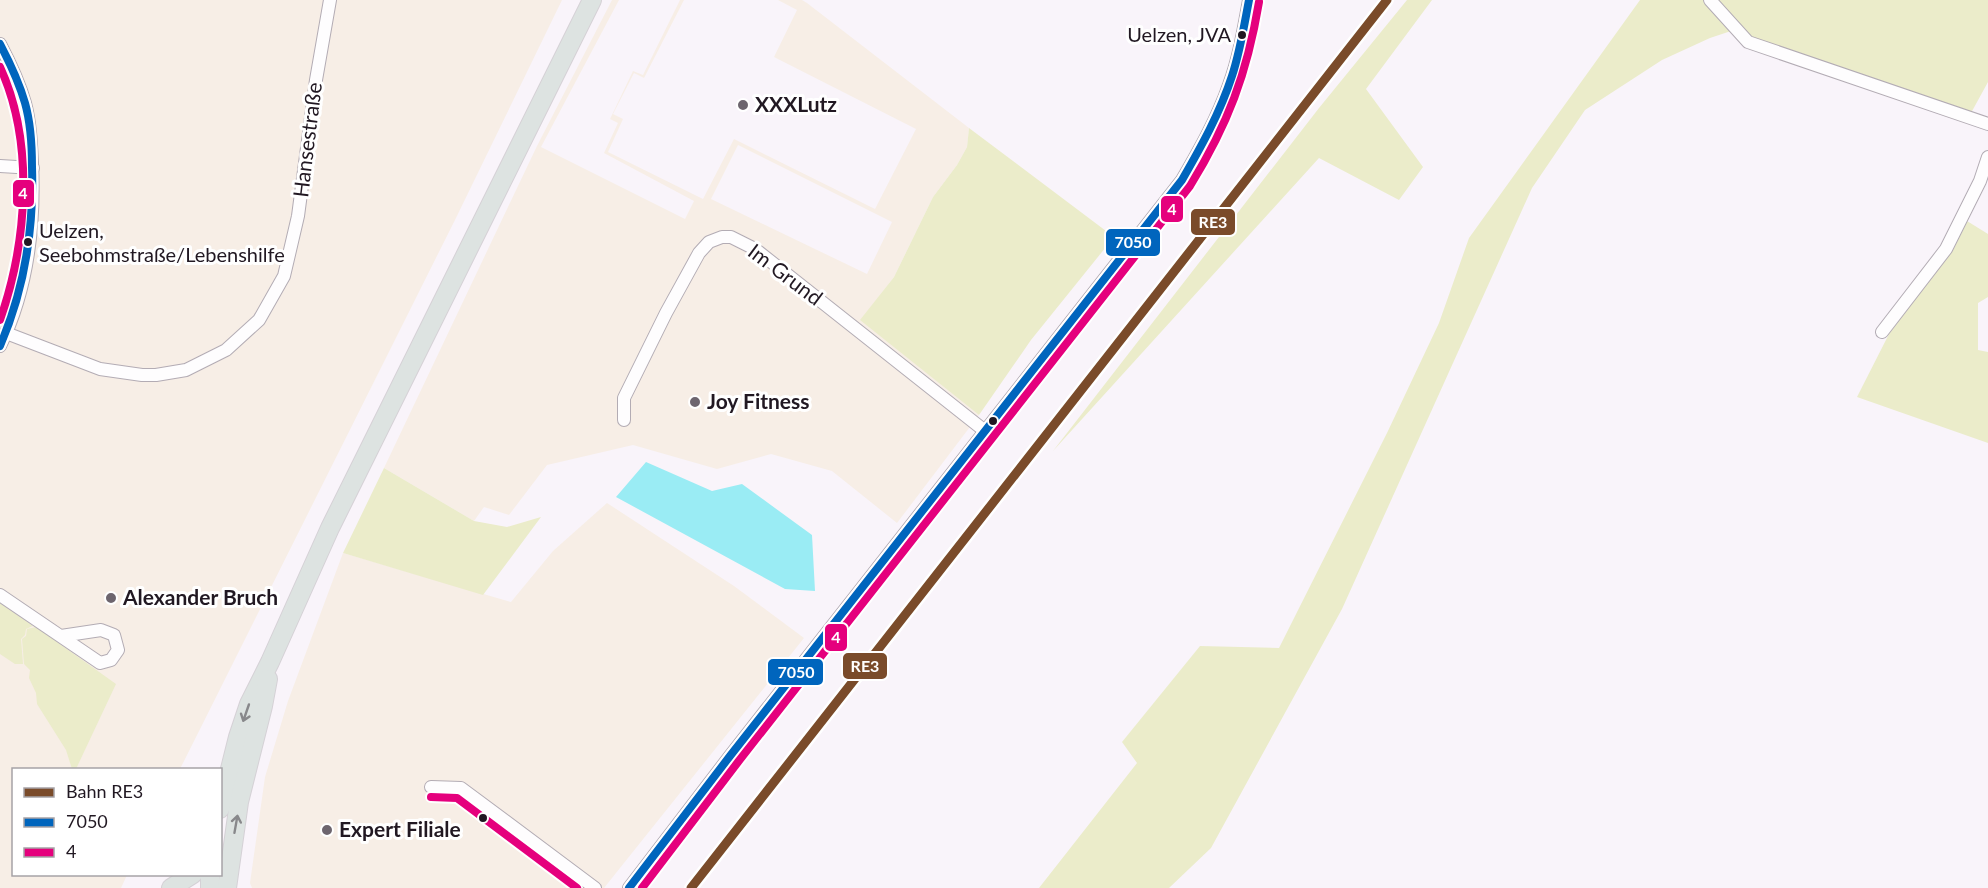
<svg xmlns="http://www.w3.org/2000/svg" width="1988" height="888" font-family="Lato,sans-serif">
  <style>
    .commercial { fill: #f7eee6; fill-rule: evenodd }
    .green { fill: #ebecca }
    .water { fill: #9aecf4 }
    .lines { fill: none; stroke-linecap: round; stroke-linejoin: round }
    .minor-casing { stroke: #b3acb4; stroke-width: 14 }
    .primary-casing { stroke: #d5d1d6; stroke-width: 20 }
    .minor { stroke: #fefdfe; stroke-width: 12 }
    .primary { stroke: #dde3e1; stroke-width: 18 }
    .bus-1-casing { stroke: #fff; stroke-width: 12 }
    .bus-2-casing { stroke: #fff; stroke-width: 12 }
    .bus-1 { stroke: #0065bd; stroke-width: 8 }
    .bus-2 { stroke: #e5007d; stroke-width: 8 }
    .rail-1-casing { stroke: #fff; stroke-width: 14 }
    .rail-1 { stroke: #7a4b2a; stroke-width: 9 }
    .oneway { stroke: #88888b }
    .bus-dot { fill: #211822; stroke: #fff; stroke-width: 2 }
    .poi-dot { fill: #6d656e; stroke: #fff; stroke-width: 2 }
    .labels { text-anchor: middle; stroke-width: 6; stroke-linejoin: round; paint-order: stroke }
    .bus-label { font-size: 20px; fill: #211822; stroke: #fff; text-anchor: end }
    .poi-label { font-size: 21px; font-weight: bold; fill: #211822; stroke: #fff; text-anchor: start }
    .street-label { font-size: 21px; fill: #211822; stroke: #fff }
    .line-badge { stroke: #fff; stroke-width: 2 }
    .badge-label { font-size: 16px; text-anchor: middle; font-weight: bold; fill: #fff }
  </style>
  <rect width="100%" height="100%" fill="#f9f4fa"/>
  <g class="commercial">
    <path d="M0 0H562L454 222 180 769 14 770V874L127 875 121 888H0Z"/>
    <path d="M612 0H619L541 147 685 219 694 201 604 153 618 123 610 119 633 71 643 75 680 0H684L644 78 634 73 613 114 623 119 608 152 703 199 734 139 875 209 916 129 774 57 797 10 778 0H802L807 3 969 128 967 147 957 165 933 197 894 277 861 320 979 415 897 523 832 471 771 454 717 469 633 445 547 465 509 515 484 507 474 521 384 468 537 146ZM738 145 892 222 867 274 711 199Z"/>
    <path d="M607 503 734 586 804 638 604 888H252L250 883 265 777 288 701 343 553 511 602 553 551Z"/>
  </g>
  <g class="green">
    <path d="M1407 0H1432L1366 89 1423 167 1399 200 1319 158 1053 451 1319 108Z"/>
    <path d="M1640 0H1988V82L1971 113 1752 38 1743 27 1710 38 1662 60 1585 110 1532 188 1342 609 1211 848 1169 888H1039L1137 763 1122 742 1200 646 1279 648 1387 433 1439 323 1469 238Z"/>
    <path d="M969 128 1114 237 1031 340 979 415 860 320 894 277 933 197 957 165 967 147Z"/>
    <path d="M1967 221 1988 234V297L1978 303V350L1988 352V443L1857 397 1889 334 1951 250Z"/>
    <path d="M384 468 474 521 507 527 541 517 483 595 343 553Z"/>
    <path d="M0 603 33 626 26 629 25 635 21 639 23 664H15L0 654Z"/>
    <path d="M36 627 116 684 76 769H72L66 750 37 704 36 693 29 678 30 670 24 664 22 639 26 636 27 629Z"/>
  </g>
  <path class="water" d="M646 462 712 491 742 484 812 535 815 591 785 589 616 497Z"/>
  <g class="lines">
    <g class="minor-casing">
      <g id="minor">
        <path d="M1710 0 1748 42 1988 124"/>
        <path d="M0 44C10 63 19 82 25 103 30 122 31 142 32 162 35 225 28 289 0 346"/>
        <path d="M0 166 33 168"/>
        <path d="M1882 332 1946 249 1980 181 1988 157"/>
        <path d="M6 333 100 369 142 375H156L186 370 226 350 259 320 284 276 298 216 316 80 330 0"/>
        <path d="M624 420V398L666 313 699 253 709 242 722 237H731L755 249 985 431"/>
        <path d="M0 595 100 663 111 660 118 650 114 635 101 630 61 636"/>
        <path d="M431 787 461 788 595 888"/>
        <path d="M629 888 730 756 1182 180C1200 149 1217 119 1229 85 1239 58 1244 28 1249 0"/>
      </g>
    </g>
    <g class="primary-casing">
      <g id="primary">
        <path d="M220 809 238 737 249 704 270 662 330 528 592 0"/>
        <path d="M171 888 193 874"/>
        <path d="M210 888V874"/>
        <path d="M227 888 239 802 263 706 268 679"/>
      </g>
    </g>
    <use href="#minor" class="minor"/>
    <use href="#primary" class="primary"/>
    <g class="bus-1-casing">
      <g id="bus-1">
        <path d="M0 44C10 63 19 82 25 103 31 124 32 146 32 167 34 230 25 288 0 346"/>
        <path d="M629 888 730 756 1182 180C1201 147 1220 113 1232 76 1240 52 1244 26 1249 0"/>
      </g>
    </g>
    <g class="bus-2-casing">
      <g id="bus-2">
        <path d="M0 67C35 143 27 243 0 320"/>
        <path d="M431 797 457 798 577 888"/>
        <path d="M642 888 738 762 1190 186C1228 124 1247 74 1259 2"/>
      </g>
    </g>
    <use href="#bus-1" class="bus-1"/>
    <use href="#bus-2" class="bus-2"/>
    <g class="rail-1-casing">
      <path id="rail-1" d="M691 888 1387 0"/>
    </g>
    <use href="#rail-1" class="rail-1"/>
  </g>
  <defs><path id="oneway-shaft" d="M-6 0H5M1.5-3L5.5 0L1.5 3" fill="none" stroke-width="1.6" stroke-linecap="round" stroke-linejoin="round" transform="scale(1.5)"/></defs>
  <g class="oneway">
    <use href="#oneway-shaft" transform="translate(246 713) rotate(109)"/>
    <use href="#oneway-shaft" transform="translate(236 824) rotate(-80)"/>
  </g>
  <g class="bus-dot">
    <circle cx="1242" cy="35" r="5"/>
    <circle cx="28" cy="242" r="5"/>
    <circle cx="993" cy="421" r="5"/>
    <circle cx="483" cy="818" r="5"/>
  </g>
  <g class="poi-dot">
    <circle cx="743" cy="105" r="6"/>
    <circle cx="695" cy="402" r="6"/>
    <circle cx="111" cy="598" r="6"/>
    <circle cx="327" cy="830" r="6"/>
  </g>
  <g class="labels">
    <g class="bus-label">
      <text x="1231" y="42">Uelzen, JVA</text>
      <text x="39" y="238" text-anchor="start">Uelzen,<tspan x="39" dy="24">Seebohmstraße/Lebenshilfe</tspan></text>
    </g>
    <g class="poi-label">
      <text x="755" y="112">XXXLutz</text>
      <text x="707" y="409">Joy Fitness</text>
      <text x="123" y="605">Alexander Bruch</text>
      <text x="339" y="837">Expert Filiale</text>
    </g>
    <g class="street-label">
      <text transform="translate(308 140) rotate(-83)" y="7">Hansestraße</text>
      <text transform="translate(785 275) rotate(37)" y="7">Im Grund</text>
    </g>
  </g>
  <g class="line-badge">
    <rect x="12" y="179" width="23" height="29" rx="6" fill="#e5007d"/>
    <rect x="1160" y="195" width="24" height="28" rx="6" fill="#e5007d"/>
    <rect x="1190" y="208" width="46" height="28" rx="6" fill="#7a4b2a"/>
    <rect x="1105" y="228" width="56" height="29" rx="6" fill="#0065bd"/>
    <rect x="824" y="623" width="24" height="29" rx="6" fill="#e5007d"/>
    <rect x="842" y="652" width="46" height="28" rx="6" fill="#7a4b2a"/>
    <rect x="767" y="658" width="57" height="28" rx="6" fill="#0065bd"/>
  </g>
  <g class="badge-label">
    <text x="23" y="199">4</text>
    <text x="1172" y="215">4</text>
    <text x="1213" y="228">RE3</text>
    <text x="1133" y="248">7050</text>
    <text x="836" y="643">4</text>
    <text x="865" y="672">RE3</text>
    <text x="796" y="678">7050</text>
  </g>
  <rect x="12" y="768" width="210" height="108" fill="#ffffff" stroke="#a6a3a7" stroke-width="1.5"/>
  <rect x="24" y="788" width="30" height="9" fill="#7a4b2a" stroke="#a6a3a7" stroke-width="1.5"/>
  <text x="66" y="798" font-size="18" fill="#211822">Bahn RE3</text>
  <rect x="24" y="818" width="30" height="9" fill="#0065bd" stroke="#a6a3a7" stroke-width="1.5"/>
  <text x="66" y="828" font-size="18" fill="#211822">7050</text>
  <rect x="24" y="848" width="30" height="9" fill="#e5007d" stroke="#a6a3a7" stroke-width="1.5"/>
  <text x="66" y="858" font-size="18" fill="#211822">4</text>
</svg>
